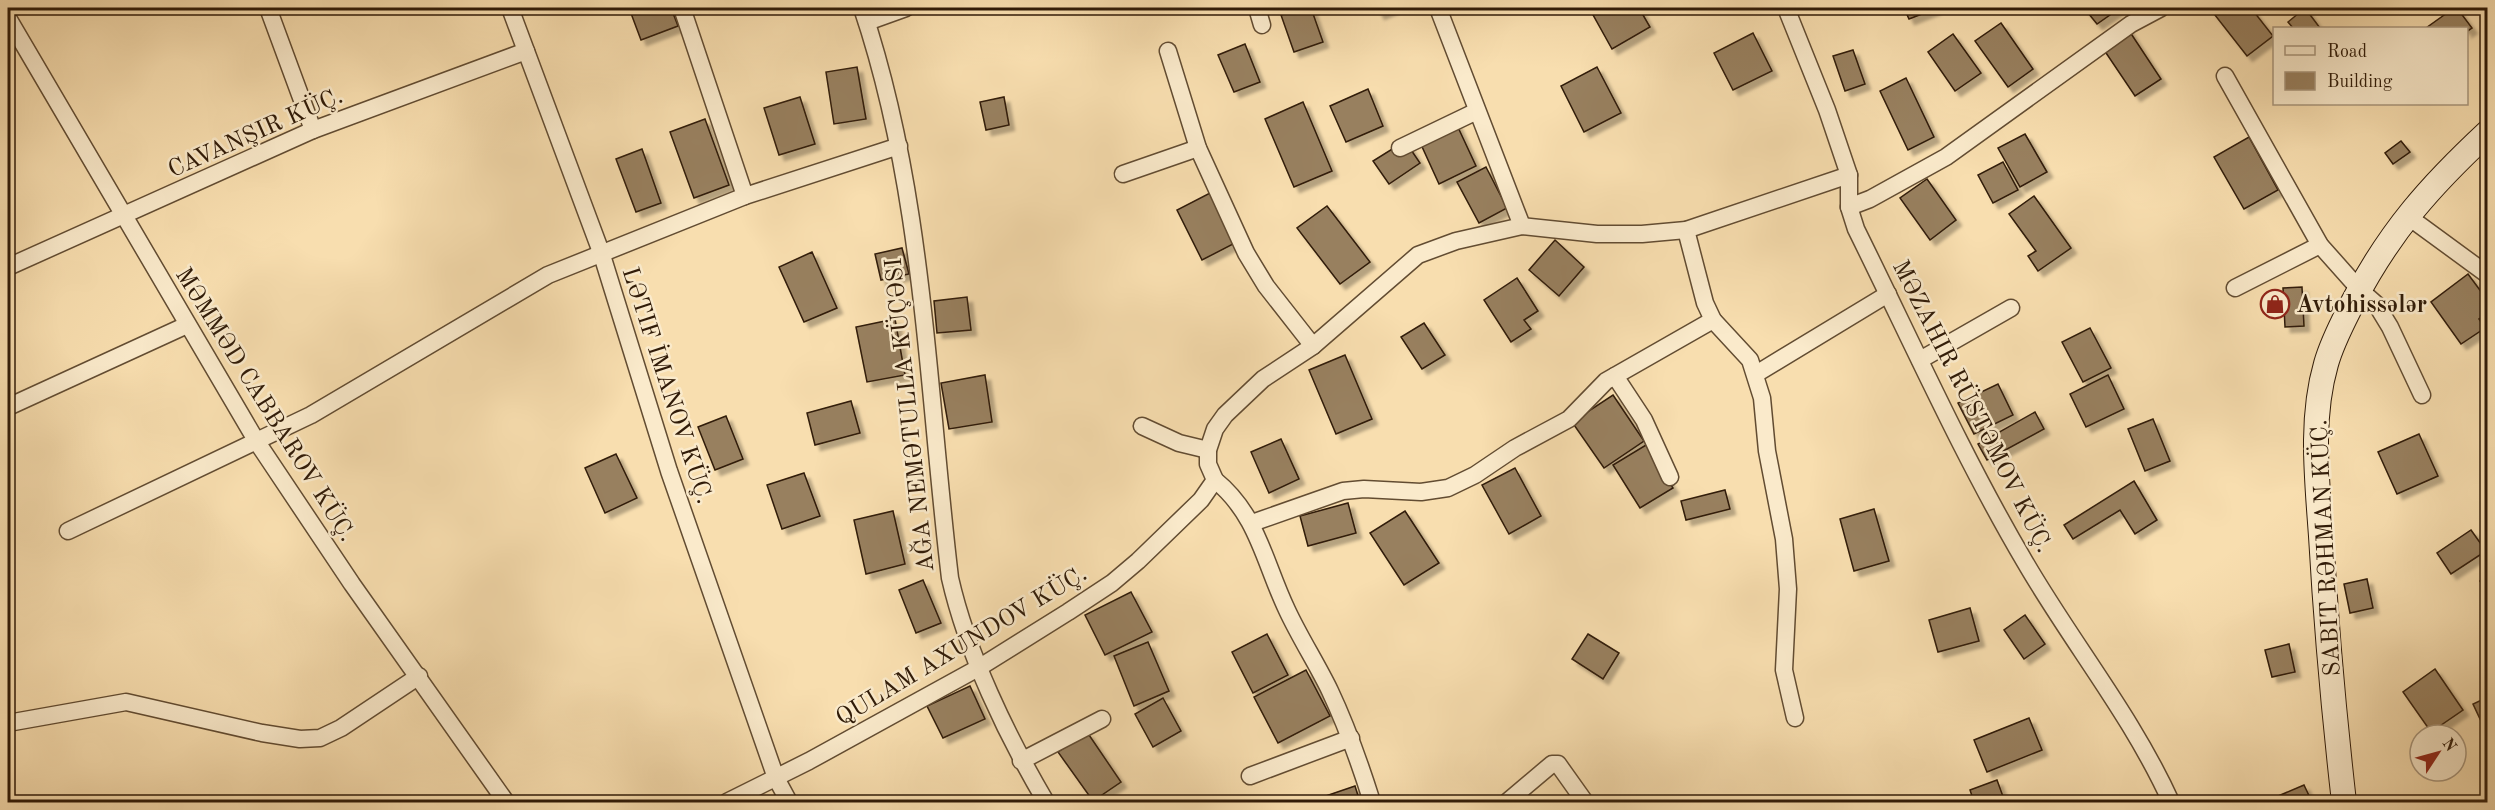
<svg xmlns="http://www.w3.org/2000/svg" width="2495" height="810" font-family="'Old Standard TT',serif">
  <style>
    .building { fill: #98805f; stroke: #301b08; stroke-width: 1.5; filter: url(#shadow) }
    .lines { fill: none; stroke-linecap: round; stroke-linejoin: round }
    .street-casing { stroke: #624c32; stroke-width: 19 }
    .secondary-casing { stroke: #301b08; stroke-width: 26 }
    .street { stroke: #faeacb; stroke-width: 16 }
    .secondary { stroke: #faeacb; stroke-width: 24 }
    .labels { text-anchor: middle; stroke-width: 5; stroke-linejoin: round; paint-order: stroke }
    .street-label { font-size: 24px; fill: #301b08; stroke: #faeacb }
    .poi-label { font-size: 24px; font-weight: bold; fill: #301b08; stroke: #faeacb; text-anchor: start }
  </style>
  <defs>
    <filter id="shadow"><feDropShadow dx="5.5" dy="5.5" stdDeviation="1.5" flood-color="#0004"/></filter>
  </defs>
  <rect width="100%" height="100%" fill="#f8deaf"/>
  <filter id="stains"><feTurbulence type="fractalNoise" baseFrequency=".00333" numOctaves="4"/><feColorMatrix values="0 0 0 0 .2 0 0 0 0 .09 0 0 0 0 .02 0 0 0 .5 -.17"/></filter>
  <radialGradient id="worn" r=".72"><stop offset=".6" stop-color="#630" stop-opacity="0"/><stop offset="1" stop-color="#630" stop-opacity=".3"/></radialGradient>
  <g class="building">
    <path d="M629 8H671L678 26 641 40Z"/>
    <path d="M1303 8H1311L1323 42 1294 52 1281 15Z"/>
    <path d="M1376 8H1393L1379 14Z"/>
    <path d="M1602 8H1639L1650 27 1612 49 1592 13Z"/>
    <path d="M1904 8H1935V9L1909 19Z"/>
    <path d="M2084 8H2120L2097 24Z"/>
    <path d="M2214 8H2251L2273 36 2247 56 2211 10Z"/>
    <path d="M2305 8 2320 28H2293L2288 22Z"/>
    <path d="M2454 8H2457L2472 28 2466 32V28H2426Z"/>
    <path d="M2001 23 2033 69 2008 87 1975 41Z"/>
    <path d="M2126 26 2161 79 2135 96 2100 44Z"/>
    <path d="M1753 33 1772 71 1733 90 1714 53Z"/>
    <path d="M1953 34 1981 73 1955 91 1928 52Z"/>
    <path d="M1245 44 1260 82 1234 92 1218 55Z"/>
    <path d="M1853 50 1865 84 1845 91 1833 56Z"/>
    <path d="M857 67 866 119 834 124 826 72Z"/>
    <path d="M1597 67 1621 113 1584 132 1561 86Z"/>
    <path d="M1906 78 1934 137 1908 150 1880 91Z"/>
    <path d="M1368 89 1383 126 1346 142 1330 106Z"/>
    <path d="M800 97 815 144 779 155 764 108Z"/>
    <path d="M1004 97 1009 125 986 130 980 102Z"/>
    <path d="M1303 102 1332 171 1294 187 1265 119Z"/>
    <path d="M705 119 729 185 694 198 670 132Z"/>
    <path d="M1456 123 1476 166 1439 184 1419 140Z"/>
    <path d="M2025 134 2047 172 2020 187 1998 148Z"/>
    <path d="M2249 137 2278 190 2244 209 2214 157Z"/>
    <path d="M1405 141 1420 163 1389 184 1373 161Z"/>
    <path d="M2401 141 2410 152 2393 164 2385 153Z"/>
    <path d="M642 149 661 203 636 212 616 159Z"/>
    <path d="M2003 162 2018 190 1993 203 1978 175Z"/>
    <path d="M1486 167 1507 208 1479 223 1457 182Z"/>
    <path d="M1927 179 1956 220 1930 240 1900 198Z"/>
    <path d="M1212 192 1237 242 1202 260 1177 210Z"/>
    <path d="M2034 196 2071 248 2038 271 2028 256 2036 251 2009 214Z"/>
    <path d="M1327 206 1370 262 1340 284 1297 228Z"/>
    <path d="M1555 240 1584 267 1559 296 1529 270Z"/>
    <path d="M902 248 909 274 881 280 875 254Z"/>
    <path d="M812 252 837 308 804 322 779 267Z"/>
    <path d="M2468 274 2488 301V313L2479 319 2485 328 2461 344 2431 302Z"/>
    <path d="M1517 278 1538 311 1524 320 1531 329 1511 342 1484 300Z"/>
    <path d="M2302 287 2304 326 2285 327 2283 288Z"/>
    <path d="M967 297 971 330 937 333 934 301Z"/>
    <path d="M895 319 905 375 867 382 856 327Z"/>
    <path d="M1424 323 1445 355 1422 369 1401 337Z"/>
    <path d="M2090 328 2111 368 2083 382 2062 342Z"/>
    <path d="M1345 355 1372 419 1336 434 1309 370Z"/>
    <path d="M985 375 992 422 949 429 941 383Z"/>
    <path d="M2108 375 2124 409 2086 427 2070 394Z"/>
    <path d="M1998 384 2013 415 1974 434 1958 403Z"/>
    <path d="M1613 395 1644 441 1604 468 1572 422Z"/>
    <path d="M851 401 860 433 815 445 807 413Z"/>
    <path d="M2035 412 2044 429 1987 460 1978 444Z"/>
    <path d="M726 416 743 459 715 470 698 427Z"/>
    <path d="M2153 419 2170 461 2145 471 2128 429Z"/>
    <path d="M2419 434 2438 476 2397 494 2378 452Z"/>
    <path d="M1281 439 1299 479 1269 493 1251 452Z"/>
    <path d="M1646 445 1673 488 1640 508 1613 465Z"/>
    <path d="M616 454 637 498 605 513 585 468Z"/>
    <path d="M1515 468 1541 516 1509 534 1482 485Z"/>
    <path d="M804 473 820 516 782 529 767 485Z"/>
    <path d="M2134 481 2157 520 2135 534 2120 510 2073 539 2064 525Z"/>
    <path d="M1725 490 1730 509 1686 520 1681 501Z"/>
    <path d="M1348 503 1356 533 1308 546 1300 516Z"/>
    <path d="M1874 509 1889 561 1854 571 1840 519Z"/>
    <path d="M893 511 905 564 866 574 854 520Z"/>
    <path d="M1405 511 1439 563 1404 585 1370 533Z"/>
    <path d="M2471 530 2486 551 2451 574 2437 553Z"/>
    <path d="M2488 577V595L2480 581Z"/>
    <path d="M2367 579 2373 608 2350 613 2344 584Z"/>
    <path d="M923 580 941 623 916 633 899 590Z"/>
    <path d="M1131 592 1152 632 1105 655 1085 615Z"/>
    <path d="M1970 608 1979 641 1938 652 1929 620Z"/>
    <path d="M2025 615 2045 644 2024 659 2004 630Z"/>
    <path d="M1267 634 1288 675 1253 693 1232 652Z"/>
    <path d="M1588 634 1619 653 1603 679 1572 659Z"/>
    <path d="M1148 642 1169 691 1134 706 1114 656Z"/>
    <path d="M2289 644 2295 672 2272 677 2265 650Z"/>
    <path d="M2435 669 2463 710 2431 732 2403 692Z"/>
    <path d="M1306 670 1330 716 1278 743 1254 697Z"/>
    <path d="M970 686 985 719 943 738 927 706Z"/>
    <path d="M2488 697V736L2473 704Z"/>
    <path d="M1163 698 1181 731 1153 747 1135 714Z"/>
    <path d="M2029 718 2042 750 1987 772 1974 740Z"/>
    <path d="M1087 732 1121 782 1093 801 1058 752Z"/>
    <path d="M1997 780 2005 802H1974L1970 790Z"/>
    <path d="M2304 785 2312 802H2264Z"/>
    <path d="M1355 786 1360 802H1311V801Z"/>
  </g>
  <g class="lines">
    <g class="street-casing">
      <g id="street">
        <path d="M268 8 313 130"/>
        <path d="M510 8 601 252 669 471 776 778 789 802"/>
        <path d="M682 8 745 196"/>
        <path d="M862 8C924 192 927 387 950 578 967 653 1007 736 1046 802"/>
        <path d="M1257 8 1262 25"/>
        <path d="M1438 8 1522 226"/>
        <path d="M1786 8 1827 110 1849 175V207L1856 229C1911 340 1962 455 2025 562 2072 643 2132 716 2171 802"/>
        <path d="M8 18 257 442 352 584 506 802"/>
        <path d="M867 22 906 8"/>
        <path d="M1168 51 1198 148 1246 253 1266 286 1313 346"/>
        <path d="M2225 76 2320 245 2360 290 2376 304 2390 327 2422 395"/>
        <path d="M1400 148 1477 111"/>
        <path d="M1123 174 1198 148"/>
        <path d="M1849 207 1870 199 1946 157 2131 24 2161 8"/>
        <path d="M2406 215 2488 275"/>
        <path d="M1686 230 1705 303 1713 320 1750 360 1762 398 1767 451 1784 539 1788 589 1784 670 1795 718"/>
        <path d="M8 267 313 130 526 51"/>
        <path d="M2235 288 2320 245"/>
        <path d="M1920 360 2011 308"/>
        <path d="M1756 374 1888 294"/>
        <path d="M1615 376 1644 420 1670 477"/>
        <path d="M8 407 187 325"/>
        <path d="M1142 426 1179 443 1208 450"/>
        <path d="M1215 480C1258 515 1264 562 1287 610 1300 638 1317 664 1330 691 1347 727 1360 764 1372 802"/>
        <path d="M1252 523 1343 491 1364 489 1421 492 1448 488 1475 475 1515 448 1569 419 1606 381 1713 320"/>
        <path d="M68 531 311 415 548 275 745 196 899 146"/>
        <path d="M8 723 126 702 262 733 300 739 320 738 341 728 419 676"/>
        <path d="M1021 761 1102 719"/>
        <path d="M1250 776 1351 738"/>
        <path d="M727 802 809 761 980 667 1068 612 1112 583 1138 561 1201 500 1215 480 1208 464V450L1215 429 1225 415 1263 379 1313 346 1418 255 1456 241 1522 226 1597 234H1642L1686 230 1849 175"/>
        <path d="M1507 802 1552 764H1558L1585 802"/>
      </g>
    </g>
    <g class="secondary-casing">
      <path id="secondary" d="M2344 802C2334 714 2326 625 2321 536 2317 479 2310 419 2326 364 2332 342 2343 322 2353 302 2390 231 2430 186 2488 132"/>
    </g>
    <use href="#street" class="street"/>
    <use href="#secondary" class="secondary"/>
  </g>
  <defs>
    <g id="shop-ring" transform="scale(1.5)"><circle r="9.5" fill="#faeacb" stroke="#8f2418" stroke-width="1.5"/><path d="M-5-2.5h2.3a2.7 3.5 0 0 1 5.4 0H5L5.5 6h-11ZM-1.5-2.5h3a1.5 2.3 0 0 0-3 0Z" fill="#8f2418"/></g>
  </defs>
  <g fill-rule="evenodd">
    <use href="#shop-ring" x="2275" y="304"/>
  </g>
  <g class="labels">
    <g class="street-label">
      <text transform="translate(255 132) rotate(-24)" y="8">CAVANŞIR KÜÇ.</text>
      <text transform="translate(668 385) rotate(72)" y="8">LƏTIF İMANOV KÜÇ.</text>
      <text transform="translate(266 404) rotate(58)" y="8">MƏMMƏD CABBAROV KÜÇ.</text>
      <text transform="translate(1973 406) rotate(63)" y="8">MƏZAHIR RÜSTƏMOV KÜÇ.</text>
      <text transform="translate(909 415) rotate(-96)" y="8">AĞA NEMƏTULLA KÜÇƏSI</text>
      <text transform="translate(2325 548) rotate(-93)" y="8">SABIT RƏHMAN KÜÇ.</text>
      <text transform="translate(961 645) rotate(-31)" y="8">QULAM AXUNDOV KÜÇ.</text>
    </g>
    <g class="poi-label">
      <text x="2296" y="312">Avtohissələr</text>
    </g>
  </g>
  <rect width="2495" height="810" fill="none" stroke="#f8deaf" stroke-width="30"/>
  <rect x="9" y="9" width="2477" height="792" fill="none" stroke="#301b08" stroke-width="3"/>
  <rect x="15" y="15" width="2465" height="780" fill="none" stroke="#301b08" stroke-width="1.5"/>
  <rect x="2273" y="27" width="195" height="78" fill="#faeacb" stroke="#a9977d" stroke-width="1.5"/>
  <rect x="2285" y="46" width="30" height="9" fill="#faeacb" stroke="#a9977d" stroke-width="1.5"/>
  <text x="2327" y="57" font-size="18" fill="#301b08">Road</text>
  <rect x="2285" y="72" width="30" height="18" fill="#98805f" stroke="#a9977d" stroke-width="1.5"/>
  <text x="2327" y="87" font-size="18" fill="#301b08">Building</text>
  <g transform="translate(2438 753) rotate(54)"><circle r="28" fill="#faeacb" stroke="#a9977d" stroke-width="1.5"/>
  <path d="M0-4.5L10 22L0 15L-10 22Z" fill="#8f2418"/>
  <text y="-9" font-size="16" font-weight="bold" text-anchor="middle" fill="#301b08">N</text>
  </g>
  <rect width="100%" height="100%" filter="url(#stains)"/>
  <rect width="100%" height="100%" fill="url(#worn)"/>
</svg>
